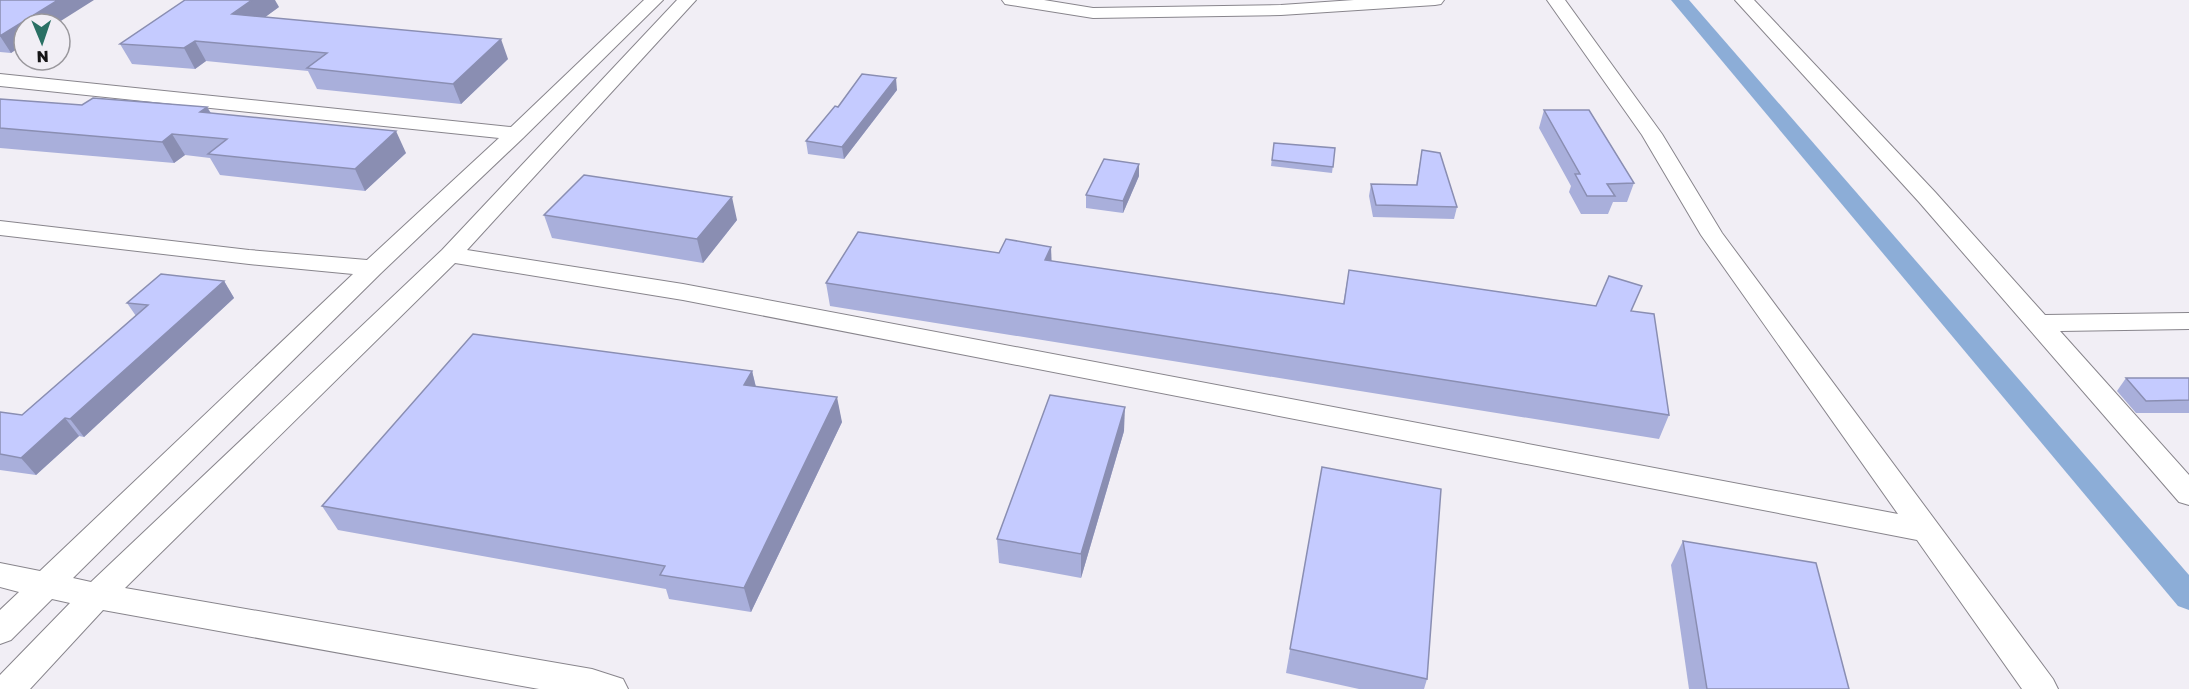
<svg xmlns="http://www.w3.org/2000/svg" width="2189" height="689" font-family="'Golos Text',sans-serif">
  <style>
    .lines { fill: none; stroke-linecap: round; stroke-linejoin: round }
    .canal { fill: #8cadd7; fill-rule: evenodd }
    .minor-casing { stroke: #88858c; stroke-width: 2 }
    .minor { fill: #fff; fill-rule: evenodd }
    .wall { fill: #a9afdb }
    .shaded-wall { fill: #8a8eb2 }
    .building { fill: #c5cbff; stroke: #8a8eb2; stroke-width: 1.5 }
  </style>
  <rect width="100%" height="100%" fill="#f1eef5"/>
  <g class="lines">
    <path class="canal" d="M1671 0H1689L2189 575V610L2178 606Z"/>
    <g class="minor-casing">
      <g id="minor">
        <path d="M644 0H663L523 138 381 273 73 578 91 582 442 250 677 0H696L467 250 683 284 1898 514 1701 235 1642 135 1547 0H1565L1662 134 1722 233 2053 679 2058 689H2022L1917 540 683 300 455 263 125 588 592 669 623 679 628 689H539L103 610 30 689H0V675L70 603 52 599 11 640 0 644V610L19 592 0 587V563L40 571 353 274 249 264 0 235V221L249 250 367 260 499 138 0 86V74L511 127Z"/>
        <path d="M1002 0H1044L1093 8 1281 5 1354 0H1444L1441 4 1435 5 1281 15 1093 18 1011 5 1005 4Z"/>
        <path d="M1735 0H1754L1935 192 2045 315 2189 313V329L2060 331 2189 475V505L2179 502 1919 202Z"/>
      </g>
    </g>
    <use href="#minor" class="minor"/>
  </g>
  <g class="wall">
    <path d="M0 0 24 24V44L11 53 0 52Z"/>
    <path d="M279 7 265 17 508 59 461 104 317 89 308 71 206 61 195 69 132 64 120 44Z"/>
    <path d="M897 90 844 159 808 154 806 141 838 107Z"/>
    <path d="M0 99 82 105 207 107 211 113 406 153 365 191 220 175 210 158 185 155 174 163 0 148Z"/>
    <path d="M1544 110 1634 183 1627 202H1613L1608 214H1581L1569 192 1571 186 1539 128Z"/>
    <path d="M1274 143 1335 148 1332 173 1271 166Z"/>
    <path d="M1422 150 1457 207 1454 219 1373 217 1369 196 1371 184 1416 185Z"/>
    <path d="M1139 164V176L1123 213 1086 208V195Z"/>
    <path d="M544 215 737 220 703 263 552 238Z"/>
    <path d="M1051 261 1343 304 1349 270 1632 311 1669 415 1659 439 830 306 826 283Z"/>
    <path d="M224 281 234 298 84 437 79 436 36 475 0 470V412L22 415 136 316 127 303Z"/>
    <path d="M752 371 756 387 842 422 751 612 669 599 666 589 338 530 322 506Z"/>
    <path d="M2126 378H2189V413H2136L2117 391Z"/>
    <path d="M1124 431 1081 578 999 563 997 539Z"/>
    <path d="M1322 467 1427 679 1424 689H1359L1286 673Z"/>
    <path d="M1683 541 1849 689H1689L1671 565Z"/>
  </g>
  <g class="shaded-wall">
    <path d="M58 0H94L56 24H24V44L11 53 0 36Z"/>
    <path d="M252 0H275L279 7 242 34 232 14Z"/>
    <path d="M501 39 508 59 461 104 453 84Z"/>
    <path d="M195 41 206 61 195 69 184 48Z"/>
    <path d="M896 78 897 90 844 159 842 147Z"/>
    <path d="M207 107 219 128 200 112Z"/>
    <path d="M396 131 406 153 365 191 355 169Z"/>
    <path d="M172 134 185 155 174 163 162 142Z"/>
    <path d="M1139 164V176L1123 213V201Z"/>
    <path d="M732 197 737 220 703 263 697 239Z"/>
    <path d="M1051 247 1052 270 1045 260Z"/>
    <path d="M224 281 234 298 84 437 70 419Z"/>
    <path d="M752 371 758 396 744 385Z"/>
    <path d="M837 397 842 422 751 612 744 588Z"/>
    <path d="M1125 407 1124 431 1081 578V554Z"/>
    <path d="M65 418 79 436 36 475 21 458Z"/>
  </g>
  <g class="building">
    <path d="M0 0H58L0 36Z"/>
    <path d="M185 0H252L232 14 501 39 453 84 307 68 327 53 195 41 184 48 120 44Z"/>
    <path d="M862 74 896 78 842 147 806 141 835 106 838 107Z"/>
    <path d="M93 98 207 107 200 112 396 131 355 169 208 154 227 139 172 134 162 142 0 128V99L82 105Z"/>
    <path d="M1544 110H1589L1634 183 1607 184 1615 196H1587L1575 174H1580Z"/>
    <path d="M1274 143 1335 148 1333 167 1272 160Z"/>
    <path d="M1422 150 1440 153 1457 207 1376 205 1371 184 1417 185Z"/>
    <path d="M1104 159 1139 164 1123 201 1086 195Z"/>
    <path d="M584 175 732 197 697 239 544 215Z"/>
    <path d="M858 232 999 253 1006 239 1051 247 1045 260 1344 304 1349 270 1596 306 1609 276 1642 286 1631 311 1654 314 1669 415 826 283Z"/>
    <path d="M161 274 224 281 70 419 65 418 21 458 0 454V412L22 415 148 305 127 303Z"/>
    <path d="M473 334 752 371 744 385 837 397 744 588 660 575 665 566 322 506Z"/>
    <path d="M2126 378H2189V400L2146 401Z"/>
    <path d="M1050 395 1125 407 1081 554 997 539Z"/>
    <path d="M1322 467 1441 489 1427 679 1290 649Z"/>
    <path d="M1683 541 1816 563 1849 689H1707Z"/>
  </g>
  <g transform="translate(42 42) rotate(178)"><circle r="28" fill="#f1eef5" stroke="#99979c" stroke-width="1.5"/>
  <path d="M0-4.5L10 22L0 15L-10 22Z" fill="#2a7064"/>
  <text y="-9" font-size="16" font-weight="bold" text-anchor="middle" fill="#151416">N</text>
  </g>
</svg>
